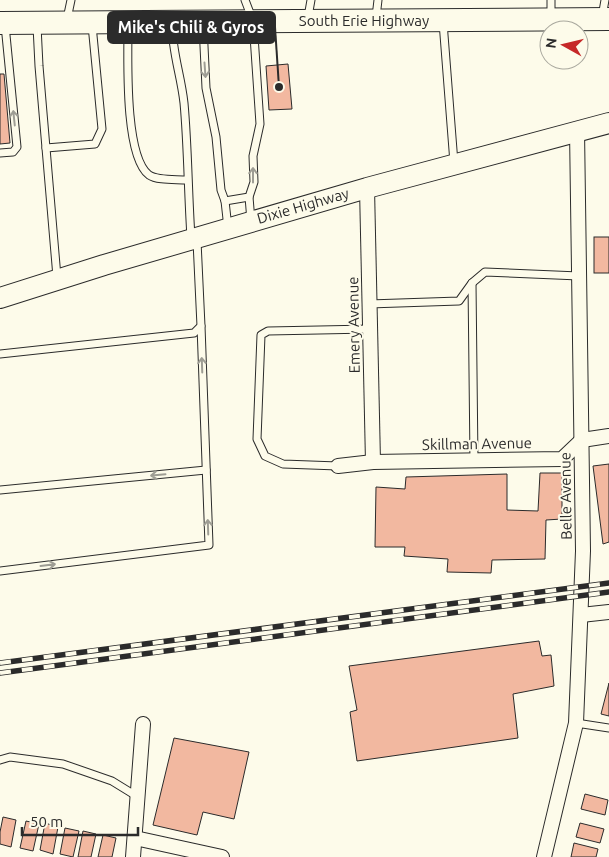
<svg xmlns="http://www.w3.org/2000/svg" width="609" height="857" font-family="Ubuntu,sans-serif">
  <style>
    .building { fill: #f2b8a0; stroke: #2b2b2b }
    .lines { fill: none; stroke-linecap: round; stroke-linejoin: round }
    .lane-casing { stroke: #2b2b2b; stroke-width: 9 }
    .street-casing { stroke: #2b2b2b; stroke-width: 16 }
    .secondary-casing { stroke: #2b2b2b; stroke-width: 22 }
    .primary-casing { stroke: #2b2b2b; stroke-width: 24 }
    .lane { stroke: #fdfbea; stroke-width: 7 }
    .street { stroke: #fdfbea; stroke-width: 14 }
    .secondary { stroke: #fdfbea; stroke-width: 20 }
    .primary { stroke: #fdfbea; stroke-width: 22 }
    .rail-casing { stroke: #2b2b2b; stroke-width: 5.5 }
    .rail { stroke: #fdfbea; stroke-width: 4; stroke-dasharray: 11; stroke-linecap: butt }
    .oneway { stroke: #9e9d94 }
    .labels { text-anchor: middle; stroke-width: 4; stroke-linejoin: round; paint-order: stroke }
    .street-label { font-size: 15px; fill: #2b2b2b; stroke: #fdfbea }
    .leader { fill: none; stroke: #2b2b2b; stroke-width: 2 }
    .callout-dot { fill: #2b2b2b; stroke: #fdfbea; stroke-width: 2 }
    .callout { fill: #2b2b2b; stroke: #2b2b2b; stroke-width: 2 }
    .callout-label { font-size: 16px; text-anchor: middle; font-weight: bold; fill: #fff }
  </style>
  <rect width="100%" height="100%" fill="#fdfbea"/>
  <g class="building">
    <path d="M288 64 292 109 269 110 266 66Z"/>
    <path d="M0 74H4L10 143 0 144Z"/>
    <rect x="594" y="237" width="15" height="36"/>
    <path d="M609 464V542L603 544 593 466Z"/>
    <path d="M540 473H562V519L546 520 545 559 492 560 491 573 447 572 448 559 404 556 405 547H375L376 487 405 489 406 477 507 474V510L538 511Z"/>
    <path d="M539 641 542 656 551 655 554 686 513 694 518 738 357 761 350 712 357 710 349 666Z"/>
    <path d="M609 683V716L601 714Z"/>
    <path d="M174 738 249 752 234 819 203 812 197 835 153 825Z"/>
    <path d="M585 794 608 800 605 815 581 809Z"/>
    <path d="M3 817 16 820 11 847 0 844V832Z"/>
    <path d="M26 821 39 824 33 851 20 848Z"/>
    <path d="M45 823 58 827 53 854 40 850Z"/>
    <path d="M580 823 604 829 600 843 576 837Z"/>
    <path d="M65 828 79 831 73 857 60 854Z"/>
    <path d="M83 831 96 834 91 857H78Z"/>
    <path d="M103 835 116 838 112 857H98Z"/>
    <path d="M574 843 598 849 596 857H571Z"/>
  </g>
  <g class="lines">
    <g class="lane-casing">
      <g id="lane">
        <path d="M551 0V16"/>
        <path d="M308 17 311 0"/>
        <path d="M376 17 378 0"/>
        <path d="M602 17 605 0"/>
        <path d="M67 19 71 0"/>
        <path d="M443 22 454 163"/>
        <path d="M172 24C172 52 181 75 184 103 188 147 188 192 191 237"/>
        <path d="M128 25C128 57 124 156 149 175 158 181 176 179 187 180"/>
        <path d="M203 25 206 88 216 137 221 190 225 201 249 197 254 182 253 156 260 124 253 21 245 0"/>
        <path d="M37 26 39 66 57 277"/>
        <path d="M46 148 95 144 102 129 92 25"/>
        <path d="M0 153 13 152 17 147 5 25"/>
        <path d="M249 197 251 221"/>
        <path d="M225 201 228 228"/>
        <path d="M472 283 474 461"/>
        <path d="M369 304 459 301 472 283 485 272 579 276"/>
        <path d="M0 354 194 333 201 326 197 241"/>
        <path d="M338 466 283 464 265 456 257 439 261 335 268 331 370 329"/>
        <path d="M0 490 206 470"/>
        <path d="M0 571 209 545 201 326"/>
        <path d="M576 723 609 728"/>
        <path d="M0 760 10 757 63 764 112 781 138 797"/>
      </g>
    </g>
    <g class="street-casing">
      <g id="street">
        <path d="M367 188 373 462"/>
        <path d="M338 466 373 462 562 459 582 440 609 436"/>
        <path d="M581 615 609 612"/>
        <path d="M135 838 222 857"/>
        <path d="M133 857 143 724"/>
        <path d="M544 857 576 723 583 551 577 130"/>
      </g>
    </g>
    <g class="secondary-casing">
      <path id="secondary" d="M0 298 104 265 367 188 609 123"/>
    </g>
    <g class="primary-casing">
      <path id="primary" d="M0 23 609 19"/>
    </g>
    <use href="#lane" class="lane"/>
    <use href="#street" class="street"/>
    <use href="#secondary" class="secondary"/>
    <use href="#primary" class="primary"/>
    <g class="rail-casing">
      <g id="rail">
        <path d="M0 663 609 583"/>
        <path d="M0 673 609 592"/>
      </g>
    </g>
    <use href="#rail" class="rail"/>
  </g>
  <defs><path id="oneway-shaft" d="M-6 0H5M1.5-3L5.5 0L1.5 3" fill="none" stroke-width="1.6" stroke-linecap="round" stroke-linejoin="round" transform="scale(1.25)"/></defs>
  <g class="oneway">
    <use href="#oneway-shaft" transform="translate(205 70) rotate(86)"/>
    <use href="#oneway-shaft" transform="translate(14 118) rotate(-96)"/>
    <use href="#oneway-shaft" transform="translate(253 175) rotate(-90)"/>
    <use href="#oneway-shaft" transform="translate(202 365) rotate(-92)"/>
    <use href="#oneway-shaft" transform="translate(158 475) rotate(175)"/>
    <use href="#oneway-shaft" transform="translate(208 527) rotate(-92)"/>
    <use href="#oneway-shaft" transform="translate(48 565) rotate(-7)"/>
  </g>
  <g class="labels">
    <g class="street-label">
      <text x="364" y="26">South Erie Highway</text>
      <text transform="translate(303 206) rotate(-16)" y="5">Dixie Highway</text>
      <text transform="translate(354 325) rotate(-91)" y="5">Emery Avenue</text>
      <text transform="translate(477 444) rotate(-1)" y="5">Skillman Avenue</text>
      <text transform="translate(566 496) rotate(-91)" y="5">Belle Avenue</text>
    </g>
  </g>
  <path class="leader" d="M279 87L275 27"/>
  <circle class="callout-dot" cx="279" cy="87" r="5"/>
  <rect class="callout" x="108" y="12" width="167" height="31" rx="5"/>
  <g class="callout-label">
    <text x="191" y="33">Mike's Chili &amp; Gyros</text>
  </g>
  <g transform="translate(564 45) rotate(278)"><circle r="24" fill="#fdfbea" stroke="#a9a89e"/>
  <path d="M0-4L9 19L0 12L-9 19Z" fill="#c62828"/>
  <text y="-8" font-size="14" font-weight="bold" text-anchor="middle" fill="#2b2b2b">N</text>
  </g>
  <path d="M22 827v8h116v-8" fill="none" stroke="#2b2b2b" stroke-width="2.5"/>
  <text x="30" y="827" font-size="15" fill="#2b2b2b" stroke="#fdfbea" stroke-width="4" paint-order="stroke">50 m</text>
</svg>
